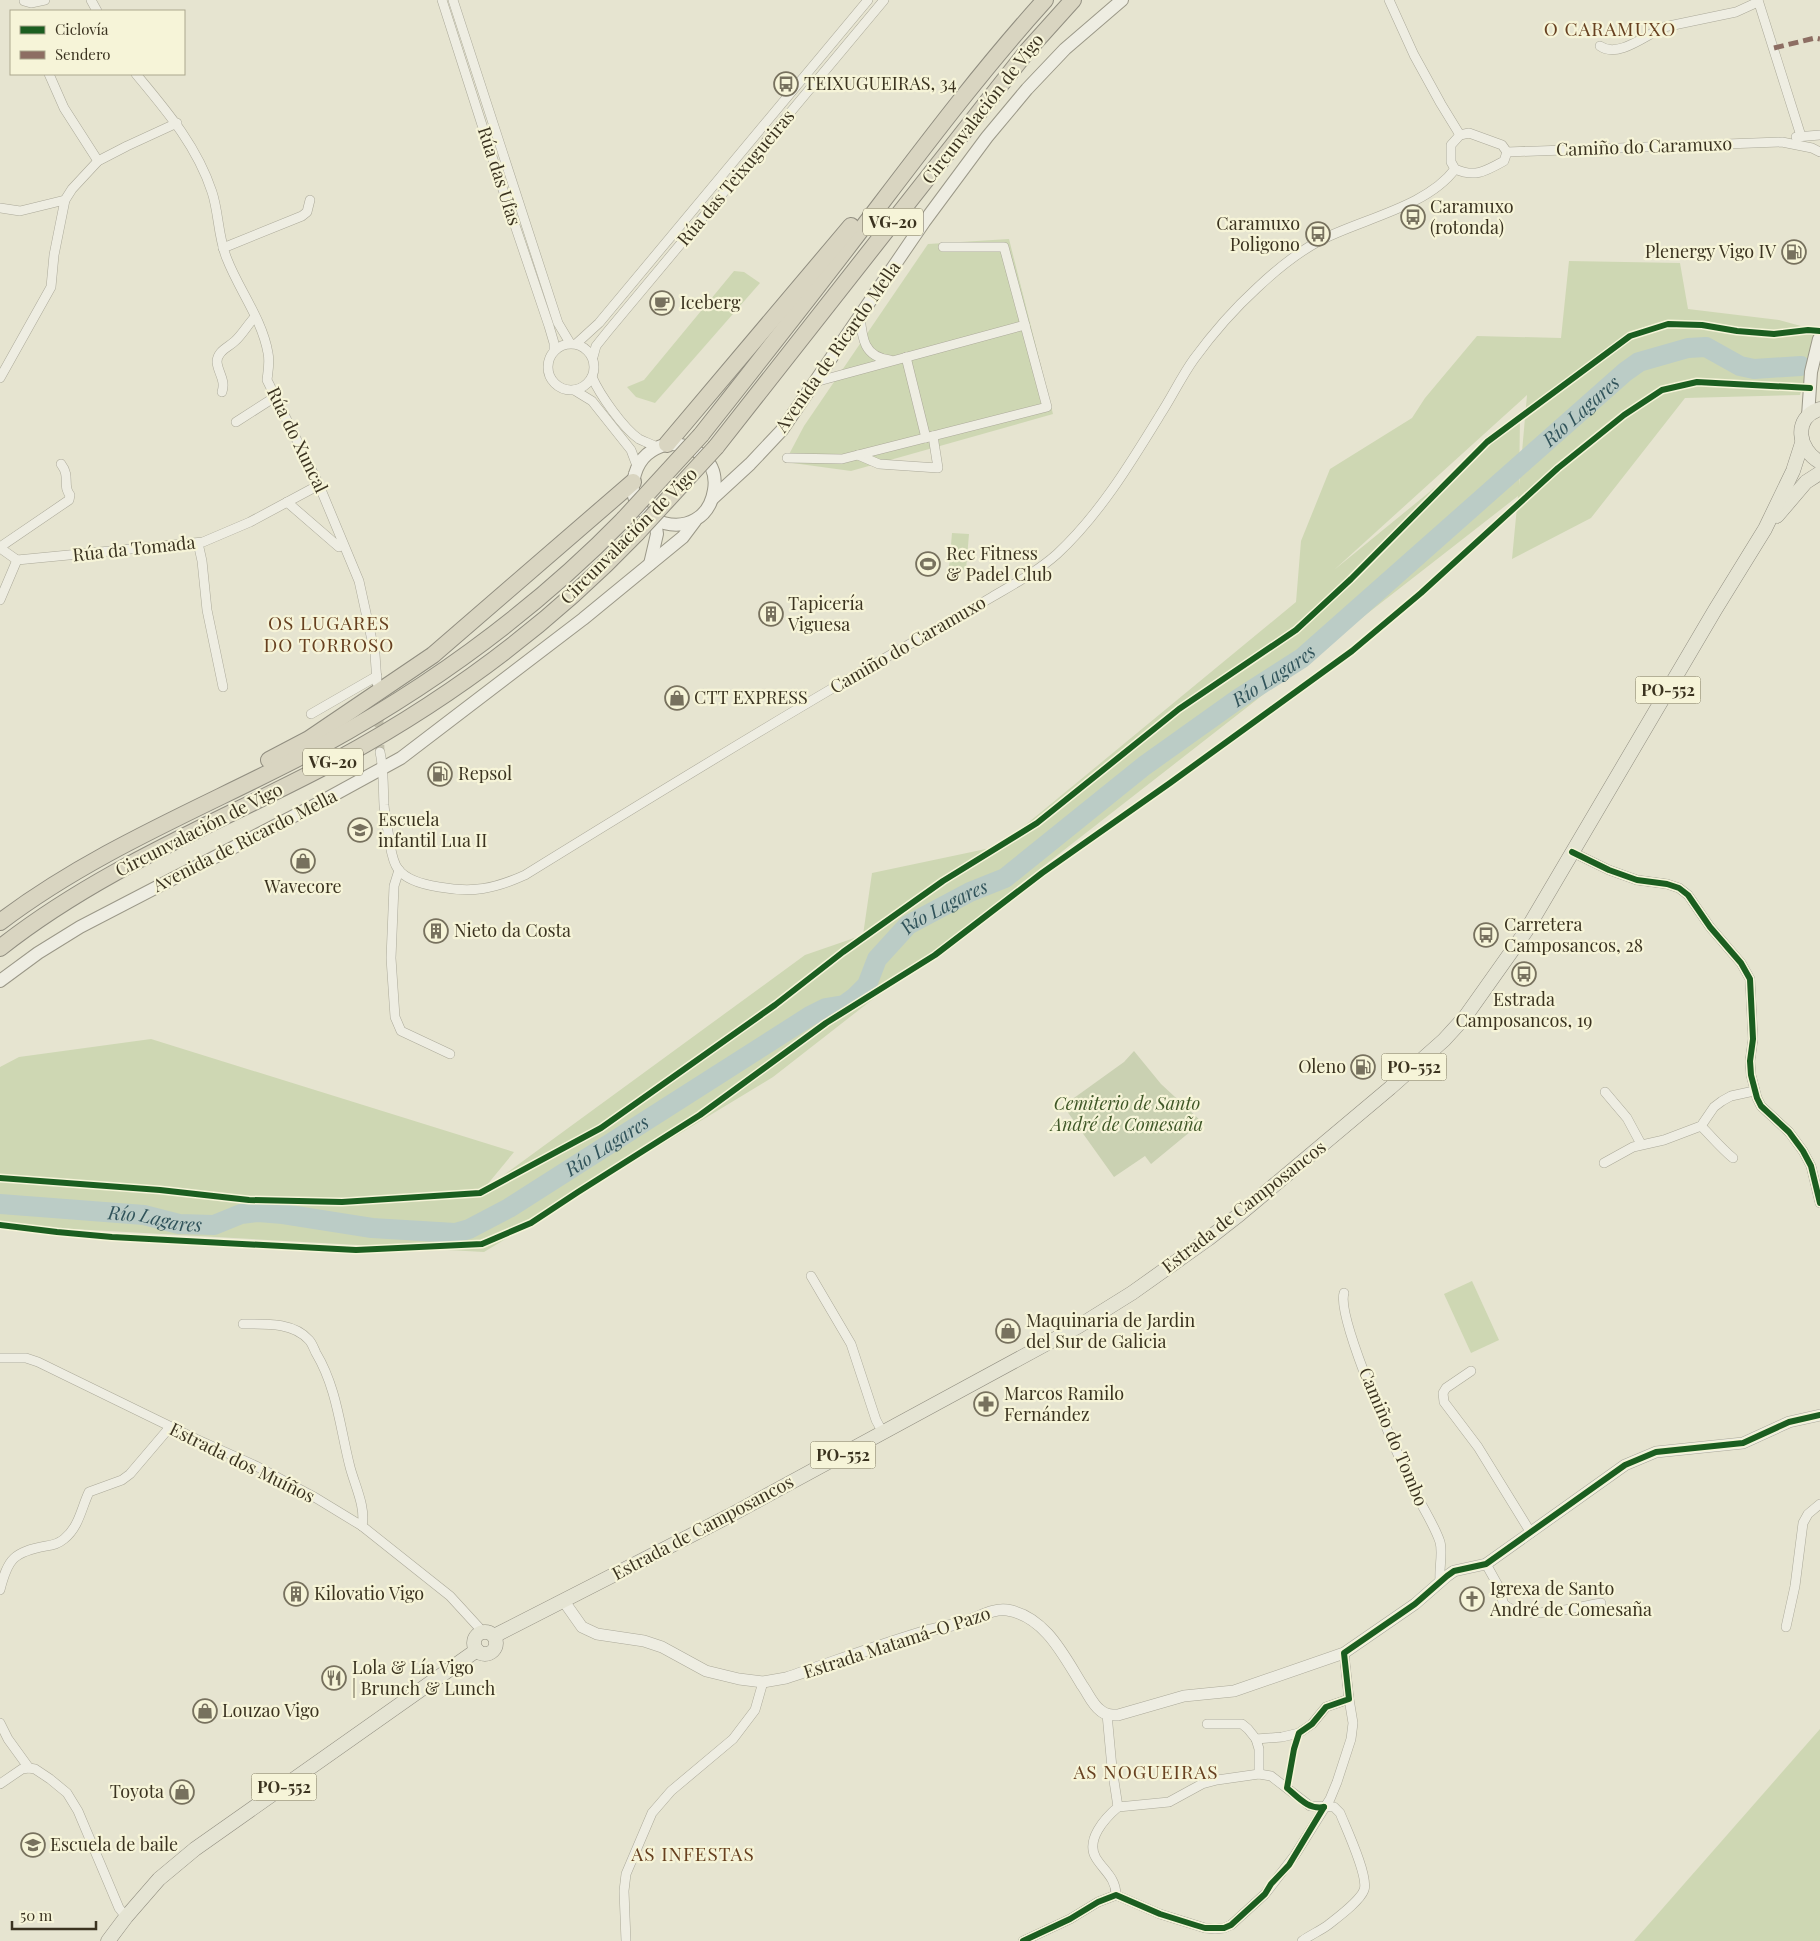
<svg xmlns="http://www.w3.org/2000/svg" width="1820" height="1941" font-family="'Playfair Display',serif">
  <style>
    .green { fill: #ced7b3; fill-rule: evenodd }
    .cemetery { fill: #cad1b2 }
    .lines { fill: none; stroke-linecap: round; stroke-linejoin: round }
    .river { stroke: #bbccc6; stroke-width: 20 }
    .minor-tunnel { stroke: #c4c1ad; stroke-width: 9; stroke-dasharray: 9 4.5; stroke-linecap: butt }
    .minor-casing { stroke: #aba999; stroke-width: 10 }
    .tertiary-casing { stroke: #aba999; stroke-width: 12 }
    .secondary-casing { stroke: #9b9888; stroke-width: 14 }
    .primary-casing { stroke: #918e80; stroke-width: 15 }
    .motorway-casing { stroke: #918e80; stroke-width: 18 }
    .minor { stroke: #eeede2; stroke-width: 9 }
    .tertiary { stroke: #eeede2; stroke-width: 11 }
    .secondary { stroke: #eeede2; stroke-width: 12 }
    .primary { stroke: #e5e4d3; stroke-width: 14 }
    .motorway { stroke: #d9d5c1; stroke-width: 16 }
    .motorway-bridge-casing { stroke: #918e80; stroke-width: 18; stroke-linecap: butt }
    .motorway-bridge { stroke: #d9d5c1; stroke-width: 16 }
    .quiet { stroke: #8d6e63; stroke-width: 5; stroke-dasharray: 10 5; stroke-linecap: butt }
    .cycleway-casing { stroke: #f6f4d8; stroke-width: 9 }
    .cycleway { stroke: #1b5e20; stroke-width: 6 }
    .labels { text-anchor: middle; stroke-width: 4.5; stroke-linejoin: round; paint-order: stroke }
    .shield { fill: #f6f4d8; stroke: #736d57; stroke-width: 1 }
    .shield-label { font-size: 16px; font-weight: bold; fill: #3b3320 }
    .poi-label { font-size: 18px; fill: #3b3320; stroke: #f6f4d8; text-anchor: start }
    .street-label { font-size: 18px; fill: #3b3320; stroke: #f6f4d8 }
    .park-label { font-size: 18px; font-style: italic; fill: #3f5727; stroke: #f6f4d8 }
    .neighbourhood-label { font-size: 19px; letter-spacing: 1px; fill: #674020; stroke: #f6f4d8 }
    .water-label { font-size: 19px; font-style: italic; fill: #30535a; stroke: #f6f4d8 }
  </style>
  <rect width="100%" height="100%" fill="#e6e4d0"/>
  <g class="green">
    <path d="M1009 239 1053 414 851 471 785 462 804 426 928 244Z"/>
    <path d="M1569 261 1680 263 1688 309 1779 320 1819 331 1800 395 1685 398 1591 518 1512 559 1518 496 773 1077 484 1252 0 1225V1067L19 1057 151 1039 514 1152 482 1191 805 955 863 935 872 873 1000 846 1296 602 1301 541 1330 469 1412 418 1425 398 1477 336 1561 338ZM1527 395 1519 486 1520 418 1334 570Z"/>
    <path d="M734 271 744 272 760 283 655 403 636 397 627 387 644 380Z"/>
    <path d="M952 533 969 534 966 570 949 568Z"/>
    <path d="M1472 1281 1499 1340 1471 1353 1444 1294Z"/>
    <path d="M1820 1729V1941H1634Z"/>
  </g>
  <path class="cemetery" d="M1134 1051 1161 1084 1202 1122 1151 1164 1145 1156 1114 1177 1064 1107 1067 1103 1124 1062Z"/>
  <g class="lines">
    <path class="river" id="s1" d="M0 1204 144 1215 179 1224 214 1225 241 1214 258 1212 283 1214 372 1228 455 1233 469 1229 509 1208 810 1016 826 1008 844 1005 855 997 867 985 877 959 908 925 970 892 1005 878 1144 766 1238 699 1302 658 1625 372 1639 362 1688 348 1706 347 1740 366 1754 369 1801 366"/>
    <path class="minor-tunnel" d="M378 691 380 752"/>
    <g class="minor-casing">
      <g id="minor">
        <path d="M91 0 97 11"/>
        <path d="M442 0 498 175 549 326 554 343V351"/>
        <path d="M453 0 558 323 570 343"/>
        <path d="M1389 0 1414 55 1441 104 1460 135"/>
        <path d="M1758 0 1801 136"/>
        <path d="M24 1 31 3 45 0"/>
        <path d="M1600 46C1618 59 1647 34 1664 27L1736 12 1758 2"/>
        <path d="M49 74 64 108 98 161"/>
        <path d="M136 74C166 110 197 146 212 192 219 213 218 238 227 259 239 290 262 319 268 353 270 362 268 371 267 380L319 485 359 581 375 654 377 683"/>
        <path d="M1469 133 1502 145 1507 152 1504 161C1486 171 1475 178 1455 169L1451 162V145L1460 135Z"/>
        <path d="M1796 137 1820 135"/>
        <path d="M1507 152 1782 142 1812 148 1820 152"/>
        <path d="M0 208 20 211 65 200"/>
        <path d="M223 248 302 216 307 212 310 200"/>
        <path d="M860 315C862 337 863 357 890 360"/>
        <circle cx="571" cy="367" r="23"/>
        <path d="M576 344 599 323 868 0"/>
        <path d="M593 357 596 346 608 331 884 0"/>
        <path d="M906 357 926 438"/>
        <path d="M592 377C600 395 623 428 639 439 645 442 651 444 657 447"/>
        <path d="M0 378 51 287 54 255 65 200 72 189 98 161 127 146 177 123"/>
        <path d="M815 382 1025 325"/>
        <path d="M574 390 592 401 631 450 637 466"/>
        <path d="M222 392C226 380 218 373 217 362 217 351 229 347 235 341 242 335 248 324 255 317"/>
        <path d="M236 422 275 397"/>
        <path d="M858 455 879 464 938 468 933 436"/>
        <path d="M787 458 842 459 1047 407 1004 247H943"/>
        <path d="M287 502 339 547"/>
        <path d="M198 543 202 561 207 610 223 687"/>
        <path d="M0 547 69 500 70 495C62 486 71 477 61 464"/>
        <path d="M0 548 17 560 203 542 250 522 319 485"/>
        <path d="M0 600 17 560"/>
        <path d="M311 714 377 676"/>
        <path d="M380 752C384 770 383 787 384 805 385 817 388 828 389 839 391 849 392 861 398 869 406 880 426 885 439 887 473 893 494 889 525 875 635 807 745 739 857 674 902 648 948 623 992 597 1014 584 1038 571 1057 554 1099 515 1130 464 1160 415 1172 397 1181 377 1194 359 1213 333 1234 309 1257 288 1276 270 1297 253 1319 241 1361 219 1427 207 1455 169"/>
        <path d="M1572 852 1609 870 1637 880 1667 884 1679 888 1688 895 1710 927 1741 963 1750 979 1753 1039 1750 1061 1751 1075 1757 1098 1761 1106 1789 1132 1803 1151 1811 1166 1820 1203"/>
        <path d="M399 870 394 886 391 958 395 1017 401 1031 450 1054"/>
        <path d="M1605 1092 1627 1118 1641 1144"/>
        <path d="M1701 1126C1712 1137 1721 1148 1733 1158"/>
        <path d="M1604 1163 1633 1147 1664 1140 1701 1126 1714 1107 1722 1101 1731 1096 1754 1091"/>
        <path d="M811 1276 851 1344 876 1420 883 1433"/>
        <path d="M1344 1293C1336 1318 1400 1460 1414 1490 1422 1507 1434 1524 1440 1542 1443 1553 1439 1568 1440 1580"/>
        <path d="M243 1324C265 1324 293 1322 309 1340 312 1343 314 1349 316 1353 337 1388 340 1428 350 1467 355 1486 366 1507 362 1526"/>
        <path d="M0 1358H26L38 1362 196 1439 256 1466 316 1498 362 1526 450 1596 483 1632"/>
        <path d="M1471 1371 1446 1388 1443 1393 1444 1402 1478 1447 1531 1533"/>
        <path d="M1486 1564 1501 1591 1503 1603C1521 1623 1577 1607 1601 1603"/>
        <path d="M0 1590C8 1558 14 1552 46 1546 53 1545 58 1544 64 1539 79 1527 81 1509 89 1492L122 1480 130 1474 170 1427"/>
        <path d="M1786 1627 1795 1586 1803 1523 1808 1514 1820 1504"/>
        <path d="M1107 1714 1112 1768 1118 1807C1105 1818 1085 1840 1096 1858 1104 1871 1116 1878 1116 1895"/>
        <path d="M0 1723 8 1739 29 1768"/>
        <path d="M1207 1724H1242L1248 1729 1256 1739 1259 1749V1774"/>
        <path d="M1256 1739 1282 1737 1299 1733 1312 1724 1326 1707 1349 1699"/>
        <path d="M0 1784 22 1769 29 1768 35 1769 50 1779 67 1793 78 1811 119 1908 126 1917"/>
        <path d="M1118 1807 1169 1802 1202 1784 1217 1780 1259 1774 1271 1776 1310 1806 1334 1807 1340 1813C1346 1828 1369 1877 1364 1890 1360 1901 1338 1917 1328 1925 1320 1931 1310 1935 1302 1941"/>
        <path d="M1116 1895 1160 1914 1205 1928 1215 1929 1224 1928 1231 1925 1265 1894 1295 1855 1330 1799 1337 1782 1351 1739 1353 1723 1349 1699 1344 1653"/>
        <path d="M626 1941 624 1891 626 1874 652 1813 671 1791 733 1739 755 1710 763 1682"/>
        <path d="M1023 1941 1070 1919 1098 1902 1116 1895"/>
      </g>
    </g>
    <g class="tertiary-casing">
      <path id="tertiary" d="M563 1600 582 1627 597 1634 644 1641 662 1647 706 1671 739 1679 763 1682 786 1678C834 1662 882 1644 930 1630 942 1627 955 1625 967 1621 980 1617 993 1608 1007 1610 1045 1616 1064 1656 1082 1685 1088 1693 1092 1704 1100 1710 1105 1715 1111 1715 1118 1715L1184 1696 1234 1691 1344 1653 1415 1604 1447 1576 1454 1571 1486 1564 1625 1465 1656 1452 1743 1443 1789 1422 1820 1415"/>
    </g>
    <g class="secondary-casing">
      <g id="secondary">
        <path d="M1808 416 1811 372 1819 339"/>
        <path d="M667 444C693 443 719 460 714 490 705 549 618 525 635 474 640 457 651 449 667 444Z"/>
        <path d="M713 498 750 464 782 430 924 222 987 137 1027 89 1065 49 1122 0"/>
        <path d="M650 564 657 534 655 520"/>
        <path d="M0 981 38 953 80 927 317 804 401 758 583 619 683 537 695 521"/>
      </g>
    </g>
    <g class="primary-casing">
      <g id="primary">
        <path d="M1820 409C1792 418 1798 450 1820 462"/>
        <path d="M1777 516 1806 482 1820 473"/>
        <circle cx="485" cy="1643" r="11"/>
        <path d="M494 1636 729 1516 1079 1326 1132 1293 1208 1239 1240 1214 1390 1088 1444 1040 1465 1017 1526 931 1715 610 1765 529 1793 471 1802 443"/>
        <path d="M108 1941 126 1917 159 1879 195 1849 477 1650"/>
      </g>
    </g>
    <g class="motorway-casing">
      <g id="motorway">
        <path d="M701 435C753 369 806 302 857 235 918 155 978 74 1045 0"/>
        <path d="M667 444 851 226"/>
        <path d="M716 447 1028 50 1073 0"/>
        <path d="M269 760 309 739 433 655 633 482"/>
        <path d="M0 922C99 847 215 803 323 745 434 684 536 609 624 519"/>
        <path d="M0 948C101 868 222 821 335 761 446 701 549 625 637 533"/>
      </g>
    </g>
    <use href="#minor" class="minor"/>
    <use href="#tertiary" class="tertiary"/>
    <use href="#secondary" class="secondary"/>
    <use href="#primary" class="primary"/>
    <use href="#motorway" class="motorway"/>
    <g class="motorway-bridge-casing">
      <g id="motorway-bridge">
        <path d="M624 519 701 435"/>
        <path d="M637 533 716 447"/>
      </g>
    </g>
    <use href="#motorway-bridge" class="motorway-bridge"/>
    <path class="quiet" d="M1774 48 1815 38 1820 39"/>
    <g class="cycleway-casing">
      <g id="cycleway">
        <path d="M1572 852 1609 870 1637 880 1667 884 1679 888 1688 895 1710 927 1741 963 1750 979 1753 1039 1750 1061 1751 1075 1757 1098 1761 1106 1789 1132 1803 1151 1811 1166 1820 1203"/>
        <path d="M0 1178 160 1190 249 1200 342 1202 480 1193 601 1128 775 1005 843 952 943 881 1037 823 1179 709 1296 630 1351 579 1487 442 1630 336 1668 324 1702 325 1737 331 1774 334 1808 330 1820 331"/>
        <path d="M0 1225 57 1232 112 1237 356 1250 482 1244 531 1223 578 1192 700 1115 826 1023 935 955 1042 873 1170 783 1352 651 1421 593 1558 468 1624 415 1662 390 1697 382 1810 388"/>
        <path d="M1324 1807C1308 1810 1298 1797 1287 1788L1294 1749 1299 1733 1312 1724 1326 1707 1349 1699 1344 1653 1415 1604 1447 1576 1454 1571 1486 1564 1625 1465 1656 1452 1743 1443 1789 1422 1820 1415"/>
        <path d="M1023 1941 1070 1919 1098 1902 1116 1895 1160 1914 1195 1925 1205 1928H1224L1231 1925 1265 1894 1271 1884 1289 1865 1324 1807"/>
      </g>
    </g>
    <use href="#cycleway" class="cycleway"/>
  </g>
  <defs>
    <g id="bus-ring" transform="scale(1.25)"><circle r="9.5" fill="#f6f4d8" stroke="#77715e" stroke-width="1.5"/><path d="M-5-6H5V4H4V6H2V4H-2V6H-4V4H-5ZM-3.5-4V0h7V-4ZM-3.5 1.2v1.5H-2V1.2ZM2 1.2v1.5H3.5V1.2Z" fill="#77715e"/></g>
    <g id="fuel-ring" transform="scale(1.25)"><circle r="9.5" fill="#f6f4d8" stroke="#77715e" stroke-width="1.5"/><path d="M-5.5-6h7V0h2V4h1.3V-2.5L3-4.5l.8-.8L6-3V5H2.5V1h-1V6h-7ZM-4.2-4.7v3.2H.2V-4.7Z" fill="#77715e"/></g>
    <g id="cafe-ring" transform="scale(1.25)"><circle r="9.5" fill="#f6f4d8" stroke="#77715e" stroke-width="1.5"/><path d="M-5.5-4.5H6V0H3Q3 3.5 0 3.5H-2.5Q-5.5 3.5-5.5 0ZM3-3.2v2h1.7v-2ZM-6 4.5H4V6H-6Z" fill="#77715e"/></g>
    <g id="stadium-ring" transform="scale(1.25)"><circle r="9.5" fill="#f6f4d8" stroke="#77715e" stroke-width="1.5"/><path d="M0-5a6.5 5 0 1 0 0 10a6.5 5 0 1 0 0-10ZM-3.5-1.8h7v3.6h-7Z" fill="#77715e"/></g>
    <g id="building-ring" transform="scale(1.25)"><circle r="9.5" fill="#f6f4d8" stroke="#77715e" stroke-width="1.5"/><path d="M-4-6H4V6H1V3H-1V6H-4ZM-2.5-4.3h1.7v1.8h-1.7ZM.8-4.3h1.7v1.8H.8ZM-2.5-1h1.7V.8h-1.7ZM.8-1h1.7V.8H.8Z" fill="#77715e"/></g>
    <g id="shop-ring" transform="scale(1.25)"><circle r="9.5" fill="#f6f4d8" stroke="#77715e" stroke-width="1.5"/><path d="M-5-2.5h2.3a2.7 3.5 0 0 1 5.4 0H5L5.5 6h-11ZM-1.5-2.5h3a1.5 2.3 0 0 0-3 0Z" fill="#77715e"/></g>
    <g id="school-ring" transform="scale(1.25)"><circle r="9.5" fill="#f6f4d8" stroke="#77715e" stroke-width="1.5"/><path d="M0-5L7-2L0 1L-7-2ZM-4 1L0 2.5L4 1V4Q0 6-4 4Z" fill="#77715e"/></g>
    <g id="pharmacy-ring" transform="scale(1.25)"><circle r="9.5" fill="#f6f4d8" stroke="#77715e" stroke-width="1.5"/><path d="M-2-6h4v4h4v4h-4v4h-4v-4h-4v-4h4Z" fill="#77715e"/></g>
    <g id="church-ring" transform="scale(1.25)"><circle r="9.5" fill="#f6f4d8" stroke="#77715e" stroke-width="1.5"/><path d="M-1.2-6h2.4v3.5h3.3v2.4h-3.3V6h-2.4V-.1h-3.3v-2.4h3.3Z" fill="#77715e"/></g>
    <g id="restaurant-ring" transform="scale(1.25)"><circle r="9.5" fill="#f6f4d8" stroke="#77715e" stroke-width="1.5"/><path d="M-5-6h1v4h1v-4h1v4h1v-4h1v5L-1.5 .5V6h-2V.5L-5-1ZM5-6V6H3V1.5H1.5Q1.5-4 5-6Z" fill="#77715e"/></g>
  </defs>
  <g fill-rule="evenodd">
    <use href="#bus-ring" x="786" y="84"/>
    <use href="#bus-ring" x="1413" y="217"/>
    <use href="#bus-ring" x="1318" y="234"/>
    <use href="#fuel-ring" x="1794" y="252"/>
    <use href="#cafe-ring" x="662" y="303"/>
    <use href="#stadium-ring" x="928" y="564"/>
    <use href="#building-ring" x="771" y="614"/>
    <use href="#shop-ring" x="677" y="698"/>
    <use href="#fuel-ring" x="440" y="774"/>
    <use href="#school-ring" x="360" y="830"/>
    <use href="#shop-ring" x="303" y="861"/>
    <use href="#building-ring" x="436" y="931"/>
    <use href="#bus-ring" x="1486" y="935"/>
    <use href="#bus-ring" x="1524" y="974"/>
    <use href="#fuel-ring" x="1363" y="1067"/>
    <use href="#shop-ring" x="1008" y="1331"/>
    <use href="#pharmacy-ring" x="986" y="1404"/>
    <use href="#building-ring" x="296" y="1594"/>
    <use href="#church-ring" x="1472" y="1599"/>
    <use href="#restaurant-ring" x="334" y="1678"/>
    <use href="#shop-ring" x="205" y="1711"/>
    <use href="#shop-ring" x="182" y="1792"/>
    <use href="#school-ring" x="33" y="1845"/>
  </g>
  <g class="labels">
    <g class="shield">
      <rect x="863" y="208.5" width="60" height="27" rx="4"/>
      <rect x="1635.5" y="676.5" width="65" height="27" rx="4"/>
      <rect x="303" y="748.5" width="60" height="27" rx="4"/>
      <rect x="1381.5" y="1053.5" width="65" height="27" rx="4"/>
      <rect x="810.5" y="1441.5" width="65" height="27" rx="4"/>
      <rect x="251.5" y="1773.5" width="65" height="27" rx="4"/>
    </g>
    <g class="shield-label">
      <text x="893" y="228">VG-20</text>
      <text x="1668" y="696">PO-552</text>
      <text x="333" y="768">VG-20</text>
      <text x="1414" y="1073">PO-552</text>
      <text x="843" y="1461">PO-552</text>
      <text x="284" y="1793">PO-552</text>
    </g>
    <g class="poi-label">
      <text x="804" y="90">TEIXUGUEIRAS, 34</text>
      <text x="1430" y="213">Caramuxo<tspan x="1430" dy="21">(rotonda)</tspan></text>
      <text x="1300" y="230" text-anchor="end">Caramuxo<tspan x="1300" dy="21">Poligono</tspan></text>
      <text x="1776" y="258" text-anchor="end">Plenergy Vigo IV</text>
      <text x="680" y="309">Iceberg</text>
      <text x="946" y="560">Rec Fitness<tspan x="946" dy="21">&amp; Padel Club</tspan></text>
      <text x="788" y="610">Tapicería<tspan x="788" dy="21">Viguesa</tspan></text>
      <text x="694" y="704">CTT EXPRESS</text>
      <text x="458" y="780">Repsol</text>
      <text x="378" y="826">Escuela<tspan x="378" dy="21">infantil Lua II</tspan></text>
      <text x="303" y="893" text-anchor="middle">Wavecore</text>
      <text x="1504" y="931">Carretera<tspan x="1504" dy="21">Camposancos, 28</tspan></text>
      <text x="454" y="937">Nieto da Costa</text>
      <text x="1524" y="1006" text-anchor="middle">Estrada<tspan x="1524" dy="21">Camposancos, 19</tspan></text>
      <text x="1346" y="1073" text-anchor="end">Oleno</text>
      <text x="1026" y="1327">Maquinaria de Jardin<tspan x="1026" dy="21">del Sur de Galicia</tspan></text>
      <text x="1004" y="1400">Marcos Ramilo<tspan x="1004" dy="21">Fernández</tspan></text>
      <text x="1490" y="1595">Igrexa de Santo<tspan x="1490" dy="21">André de Comesaña</tspan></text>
      <text x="314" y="1600">Kilovatio Vigo</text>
      <text x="352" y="1674">Lola &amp; Lía Vigo<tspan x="352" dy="21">| Brunch &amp; Lunch</tspan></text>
      <text x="222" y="1717">Louzao Vigo</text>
      <text x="164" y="1798" text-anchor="end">Toyota</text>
      <text x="50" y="1851">Escuela de baile</text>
    </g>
    <g class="street-label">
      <text transform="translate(983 109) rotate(-52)" y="6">Circunvalación de Vigo</text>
      <text transform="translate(1644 147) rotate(-2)" y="6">Camiño do Caramuxo</text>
      <text transform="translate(499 176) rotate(72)" y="6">Rúa das Ufas</text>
      <text transform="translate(736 178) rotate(-50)" y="6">Rúa das Teixugueiras</text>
      <text transform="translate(838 347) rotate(-55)" y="6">Avenida de Ricardo Mella</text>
      <text transform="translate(297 440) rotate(64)" y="6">Rúa do Xuncal</text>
      <text transform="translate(629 536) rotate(-45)" y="6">Circunvalación de Vigo</text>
      <text transform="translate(134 549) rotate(-6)" y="6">Rúa da Tomada</text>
      <text transform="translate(908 645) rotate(-30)" y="6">Camiño do Caramuxo</text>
      <text transform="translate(199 830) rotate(-27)" y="6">Circunvalación de Vigo</text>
      <text transform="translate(245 841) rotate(-27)" y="6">Avenida de Ricardo Mella</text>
      <text transform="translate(1244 1207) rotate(-38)" y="6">Estrada de Camposancos</text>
      <text transform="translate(1393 1437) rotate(67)" y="6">Camiño do Tombo</text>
      <text transform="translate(242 1463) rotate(26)" y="6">Estrada dos Muíños</text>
      <text transform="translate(703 1528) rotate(-28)" y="6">Estrada de Camposancos</text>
      <text transform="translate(897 1643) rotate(-18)" y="6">Estrada Matamá-O Pazo</text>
    </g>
    <g class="park-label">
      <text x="1127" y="1110">Cemiterio de Santo<tspan x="1127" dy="21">André de Comesaña</tspan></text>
    </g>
    <g class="neighbourhood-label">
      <text x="1610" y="36">O CARAMUXO</text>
      <text x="329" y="630">OS LUGARES<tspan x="329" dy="22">DO TORROSO</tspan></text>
      <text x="1146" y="1779">AS NOGUEIRAS</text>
      <text x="693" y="1861">AS INFESTAS</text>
    </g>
    <g class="water-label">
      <text dy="7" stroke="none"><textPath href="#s1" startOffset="1868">Río Lagares</textPath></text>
      <text dy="7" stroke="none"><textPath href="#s1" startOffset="1462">Río Lagares</textPath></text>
      <text dy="7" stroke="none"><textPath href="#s1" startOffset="1058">Río Lagares</textPath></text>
      <text dy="7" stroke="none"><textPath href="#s1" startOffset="636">Río Lagares</textPath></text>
      <text dy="7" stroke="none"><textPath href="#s1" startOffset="156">Río Lagares</textPath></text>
    </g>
  </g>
  <rect x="10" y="10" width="175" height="65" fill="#f6f4d8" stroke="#aba78e"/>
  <rect x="20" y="26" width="25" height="8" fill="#1b5e20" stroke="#aba78e"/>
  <text x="55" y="35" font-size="15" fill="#3b3320">Ciclovía</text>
  <rect x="20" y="51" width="25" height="8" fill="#8d6e63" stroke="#aba78e"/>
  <text x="55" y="60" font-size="15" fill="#3b3320">Sendero</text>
  <path d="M12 1921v8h84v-8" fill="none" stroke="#3b3320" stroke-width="2.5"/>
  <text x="20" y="1921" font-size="15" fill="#3b3320" stroke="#f6f4d8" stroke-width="4" paint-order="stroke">50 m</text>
</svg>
